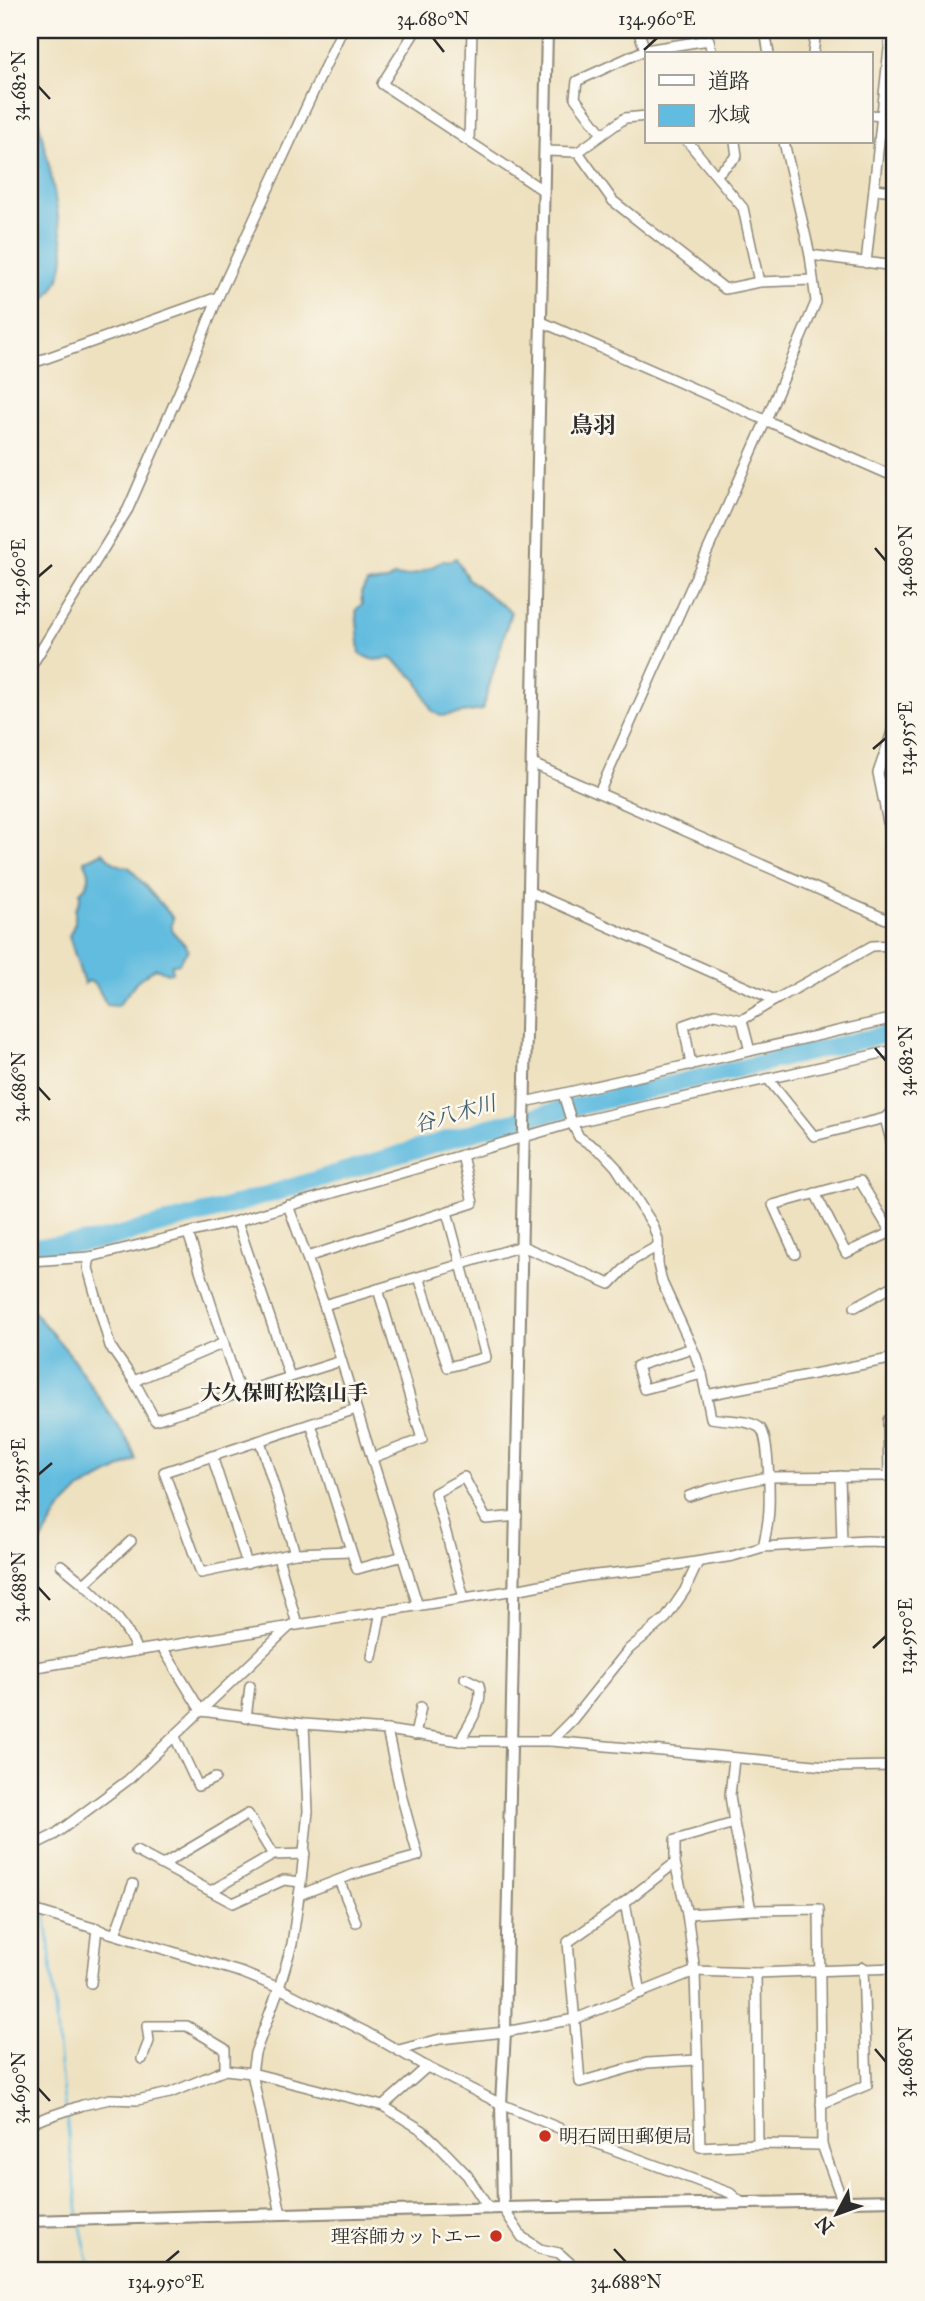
<svg xmlns="http://www.w3.org/2000/svg" width="925" height="2301" font-family="'IM FELL Great Primer','Noto Serif JP',serif">
  <style>
    .water { fill: #62bcdf; stroke: #467485; stroke-width: 2 }
    .lines { fill: none; stroke-linecap: round; stroke-linejoin: round }
    .stream { stroke: #62bcdf; stroke-width: 2.5 }
    .river { stroke: #62bcdf; stroke-width: 18 }
    .minor-casing { stroke: #8c8676; stroke-width: 12 }
    .tertiary-casing { stroke: #8c8676; stroke-width: 14 }
    .minor { stroke: #fff; stroke-width: 9 }
    .tertiary { stroke: #fff; stroke-width: 10 }
    .ticks { fill: none; stroke: #2b2b2b; stroke-width: 2.5 }
    .poi-dot { fill: #c8321e; stroke: #fbf7ec; stroke-width: 2.5 }
    .labels { text-anchor: middle; stroke-width: 5; stroke-linejoin: round; paint-order: stroke }
    .poi-label { font-size: 19px; fill: #2b2b2b; stroke: #fbf7ec; text-anchor: start }
    .water-label { font-size: 21px; font-style: italic; fill: #3e5e6a; stroke: #fbf7ec }
    .neighbourhood-label { font-size: 21px; font-weight: bold; fill: #2b2b2b; stroke: #fbf7ec }
    .quarter-label { font-size: 23px; font-weight: bold; fill: #2b2b2b; stroke: #fbf7ec }
    .neatline { fill: none; stroke: #2b2b2b; stroke-width: 2.5 }
    .ticks-label { font-size: 18px; text-anchor: middle; fill: #2b2b2b }
  </style>
  <rect width="100%" height="100%" fill="#fbf7ec"/>
  <filter id="ink" filterUnits="userSpaceOnUse"><feTurbulence type="fractalNoise" baseFrequency=".0143" numOctaves="2"/><feDisplacementMap in="SourceGraphic" scale="14" xChannelSelector="R" yChannelSelector="G"/><feConvolveMatrix kernelMatrix="1 2 1 2 8 2 1 2 1" color-interpolation-filters="sRGB"/></filter>
  <filter id="wash" filterUnits="userSpaceOnUse"><feTurbulence type="fractalNoise" baseFrequency=".00686" numOctaves="4" result="noise"/><feDisplacementMap in="SourceGraphic" scale="28" xChannelSelector="R" yChannelSelector="G"/><feGaussianBlur stdDeviation="1.57" result="paint"/><feColorMatrix in="noise" values="0 0 0 0 0 0 0 0 0 0 0 0 0 0 0 0 0 1.4 0 .05"/><feComposite in="paint" operator="in"/></filter>
  <g filter="url(#wash)">
    <rect width="100%" height="100%" fill="#eee1c0"/>
    <g class="water">
      <path d="M30 92C43 134 53 179 59 223 61 233 64 245 64 255 63 281 49 298 30 313Z"/>
      <path d="M456 558 468 579 511 612 482 710 441 716 432 711 417 680 391 658 374 660 360 654 356 610 362 604 361 593 367 583 387 581 394 576C410 580 431 568 444 560L449 561Z"/>
      <path d="M103 852C111 862 117 866 129 867L173 918C167 935 182 937 188 950L178 964H172V972L167 973 156 968 138 980 118 1006 107 1005 96 985 89 981 84 984 69 936 75 923V910L80 900V892C91 883 92 873 84 861Z"/>
      <path d="M30 1308 69 1353 130 1444 136 1460 81 1489 59 1511 34 1554 30 1556Z"/>
    </g>
    <g class="lines">
      <g class="stream">
        <path d="M30 1852 36 1866 45 1910"/>
        <path d="M46 1916C54 1980 56 2044 65 2108"/>
        <path d="M66 2115 79 2216"/>
        <path d="M80 2222 90 2271"/>
        <path d="M334 2271 353 2263 384 2271"/>
      </g>
      <path class="river" d="M30 1248 97 1241 220 1209 489 1127 895 1032"/>
    </g>
  </g>
  <g filter="url(#ink)">
    <g class="lines">
      <g class="minor-casing">
        <g id="minor">
          <path d="M416 30 382 84 544 191"/>
          <path d="M638 30 647 55"/>
          <path d="M765 30 769 54"/>
          <path d="M813 54 816 30"/>
          <path d="M871 115 895 117"/>
          <path d="M602 134 575 98 577 81 645 50 709 40 712 54"/>
          <path d="M469 141 472 30"/>
          <path d="M688 142 743 208 759 282"/>
          <path d="M545 151 578 152 625 118 647 116"/>
          <path d="M578 152 613 201 725 289 759 282 813 280"/>
          <path d="M716 175 737 156 735 142"/>
          <path d="M874 189 895 191"/>
          <path d="M810 255 895 266"/>
          <path d="M866 263 891 30"/>
          <path d="M542 322 895 477"/>
          <path d="M30 364 218 297"/>
          <path d="M30 668 128 509 187 374 218 297 342 30"/>
          <path d="M895 723 878 773 895 857"/>
          <path d="M533 764 895 923"/>
          <path d="M599 793 766 420 816 302 810 255 784 142"/>
          <path d="M530 892 775 1000 872 946 895 945"/>
          <path d="M742 1020 750 1051"/>
          <path d="M691 1065 684 1025 715 1014 742 1020 775 1000"/>
          <path d="M768 1079 814 1136 885 1118 895 1108"/>
          <path d="M563 1094 572 1123 579 1137 603 1153 616 1167 653 1225 658 1240V1264L662 1282 695 1354 702 1374 711 1418C725 1421 748 1419 760 1428 770 1436 770 1506 768 1520 767 1529 765 1538 763 1547"/>
          <path d="M525 1102 895 1018"/>
          <path d="M885 1118 895 1156"/>
          <path d="M815 1193 846 1253 894 1231"/>
          <path d="M288 1205 324 1305 418 1606"/>
          <path d="M237 1221 290 1377"/>
          <path d="M188 1233 240 1393"/>
          <path d="M795 1254 773 1205 860 1181 895 1239"/>
          <path d="M90 1257 88 1268 110 1346 134 1381 155 1420 341 1361"/>
          <path d="M307 1257 473 1203 462 1155"/>
          <path d="M30 1261 90 1257 237 1221 572 1123 895 1050"/>
          <path d="M419 1277 448 1367 486 1357 447 1212"/>
          <path d="M324 1305 522 1246 610 1284 633 1260 658 1246"/>
          <path d="M855 1307 895 1285"/>
          <path d="M692 1348 637 1366 644 1389 702 1374"/>
          <path d="M134 1381 224 1343"/>
          <path d="M706 1395 895 1358"/>
          <path d="M311 1424 357 1569 403 1556"/>
          <path d="M260 1441 295 1553"/>
          <path d="M212 1456 247 1564"/>
          <path d="M372 1458 422 1439 378 1289"/>
          <path d="M840 1476 842 1543"/>
          <path d="M689 1496 711 1489 768 1477 889 1476 888 1420H895"/>
          <path d="M131 1541 84 1584C106 1605 126 1623 137 1651"/>
          <path d="M350 1551 295 1553 201 1573 164 1472 356 1409"/>
          <path d="M278 1557 297 1624"/>
          <path d="M61 1565 84 1584"/>
          <path d="M464 1598 435 1493 464 1477 486 1519 517 1516"/>
          <path d="M162 1647 201 1711"/>
          <path d="M372 1657 381 1611"/>
          <path d="M30 1668 515 1590 586 1576 645 1570 733 1556 763 1547 866 1541 895 1542"/>
          <path d="M201 1711 304 1724 387 1730 460 1741H551L837 1767 895 1766"/>
          <path d="M246 1718 250 1686"/>
          <path d="M415 1735 421 1707"/>
          <path d="M175 1737 198 1786 215 1778"/>
          <path d="M460 1741C469 1724 484 1705 479 1685L465 1678"/>
          <path d="M551 1741 573 1719 629 1649 666 1618 685 1590 698 1562"/>
          <path d="M734 1759 730 1795 734 1823"/>
          <path d="M30 1847 54 1835 128 1780 291 1625"/>
          <path d="M136 1851 233 1903 284 1880 301 1882"/>
          <path d="M273 1855 305 1854"/>
          <path d="M675 1863 687 1914 695 1971 700 2147 758 2144 822 2145"/>
          <path d="M162 1865 248 1814 273 1855 211 1891"/>
          <path d="M339 1880 356 1922"/>
          <path d="M299 1895 354 1874 418 1856 402 1798 387 1730"/>
          <path d="M625 1902 641 1993"/>
          <path d="M30 1909 243 1973 279 1988 364 2031 427 2067 501 2104 585 2139 730 2193 742 2203"/>
          <path d="M687 1914 751 1910"/>
          <path d="M115 1934 133 1884"/>
          <path d="M756 1973 758 2144"/>
          <path d="M91 1983 97 1928"/>
          <path d="M399 2050 440 2039 505 2032 575 2019 695 1971 756 1973 895 1968"/>
          <path d="M142 2059 149 2041 147 2026H187L225 2049V2070"/>
          <path d="M697 2060 647 2063 580 2082 568 1942 625 1902 675 1863V1840L734 1823 751 1910 819 1909 822 2145 842 2200"/>
          <path d="M821 2104 867 2085 863 1967"/>
          <path d="M383 2106 427 2067"/>
          <path d="M30 2123 83 2105 110 2099 137 2100 170 2093 225 2070 252 2073 383 2106 422 2130 435 2142 467 2175 489 2209"/>
          <path d="M503 2208 522 2237 540 2249 559 2253 579 2271"/>
          <path d="M281 2214 252 2073 255 2053 279 1988 292 1944 301 1882 308 1811 304 1724"/>
          <path d="M452 2269V2271"/>
        </g>
      </g>
      <g class="tertiary-casing">
        <g id="tertiary">
          <path d="M503 2208 501 2104 505 2032 547 30"/>
          <path d="M30 2221 503 2208 895 2200"/>
        </g>
      </g>
      <use href="#minor" class="minor"/>
      <use href="#tertiary" class="tertiary"/>
    </g>
  </g>
  <path class="ticks" d="M433 38 444 52M644 50 657 38M38 86 50 99M875 548 886 561M38 577 52 565M873 749 886 738M875 1048 886 1061M38 1087 50 1100M38 1475 52 1463M38 1587 50 1600M873 1648 886 1636M875 2049 886 2062M38 2088 50 2101M614 2249 626 2262M166 2262 179 2251"/>
  <g class="poi-dot">
    <circle cx="545" cy="2136" r="7"/>
    <circle cx="496" cy="2236" r="7"/>
  </g>
  <g class="labels">
    <g class="poi-label">
      <text x="559" y="2143">明石岡田郵便局</text>
      <text x="482" y="2243" text-anchor="end">理容師カットエー</text>
    </g>
    <g class="water-label">
      <text transform="translate(455 1114) rotate(-16)" y="7">谷八木川</text>
    </g>
    <g class="neighbourhood-label">
      <text x="284" y="1400">大久保町松陰山手</text>
    </g>
    <g class="quarter-label">
      <text x="593" y="433">鳥羽</text>
    </g>
  </g>
  <rect width="925" height="2301" fill="none" stroke="#fbf7ec" stroke-width="77"/>
  <rect x="645" y="52" width="228" height="91" fill="#fbf7ec" stroke="#a8a59f" stroke-width="2"/>
  <rect x="659" y="75" width="35" height="10" fill="#ffffff" stroke="#a8a59f" stroke-width="2"/>
  <text x="708" y="88" font-size="21" fill="#2b2b2b">道路</text>
  <rect x="659" y="105" width="35" height="21" fill="#62bcdf" stroke="#a8a59f" stroke-width="2"/>
  <text x="708" y="122" font-size="21" fill="#2b2b2b">水域</text>
  <g transform="translate(837 2214) rotate(229)" stroke="#fbf7ec" stroke-width="5" paint-order="stroke">
  <path d="M0-5L12 26L0 18L-12 26Z" fill="#2b2b2b"/>
  <text y="-10" font-size="19" font-weight="bold" text-anchor="middle" fill="#2b2b2b">N</text>
  </g>
  <rect x="38" y="38" width="848" height="2224" class="neatline"/>
  <g class="ticks-label">
    <text x="433" y="25">34.680°N</text>
    <text x="657" y="25">134.960°E</text>
    <text transform="translate(19 86) rotate(-90)" y="6">34.682°N</text>
    <text transform="translate(906 561) rotate(-90)" y="6">34.680°N</text>
    <text transform="translate(19 577) rotate(-90)" y="6">134.960°E</text>
    <text transform="translate(906 738) rotate(-90)" y="6">134.955°E</text>
    <text transform="translate(906 1061) rotate(-90)" y="6">34.682°N</text>
    <text transform="translate(19 1087) rotate(-90)" y="6">34.686°N</text>
    <text transform="translate(19 1475) rotate(-90)" y="6">134.955°E</text>
    <text transform="translate(19 1587) rotate(-90)" y="6">34.688°N</text>
    <text transform="translate(906 1636) rotate(-90)" y="6">134.950°E</text>
    <text transform="translate(906 2062) rotate(-90)" y="6">34.686°N</text>
    <text transform="translate(19 2088) rotate(-90)" y="6">34.690°N</text>
    <text x="166" y="2288">134.950°E</text>
    <text x="626" y="2288">34.688°N</text>
  </g>
</svg>
